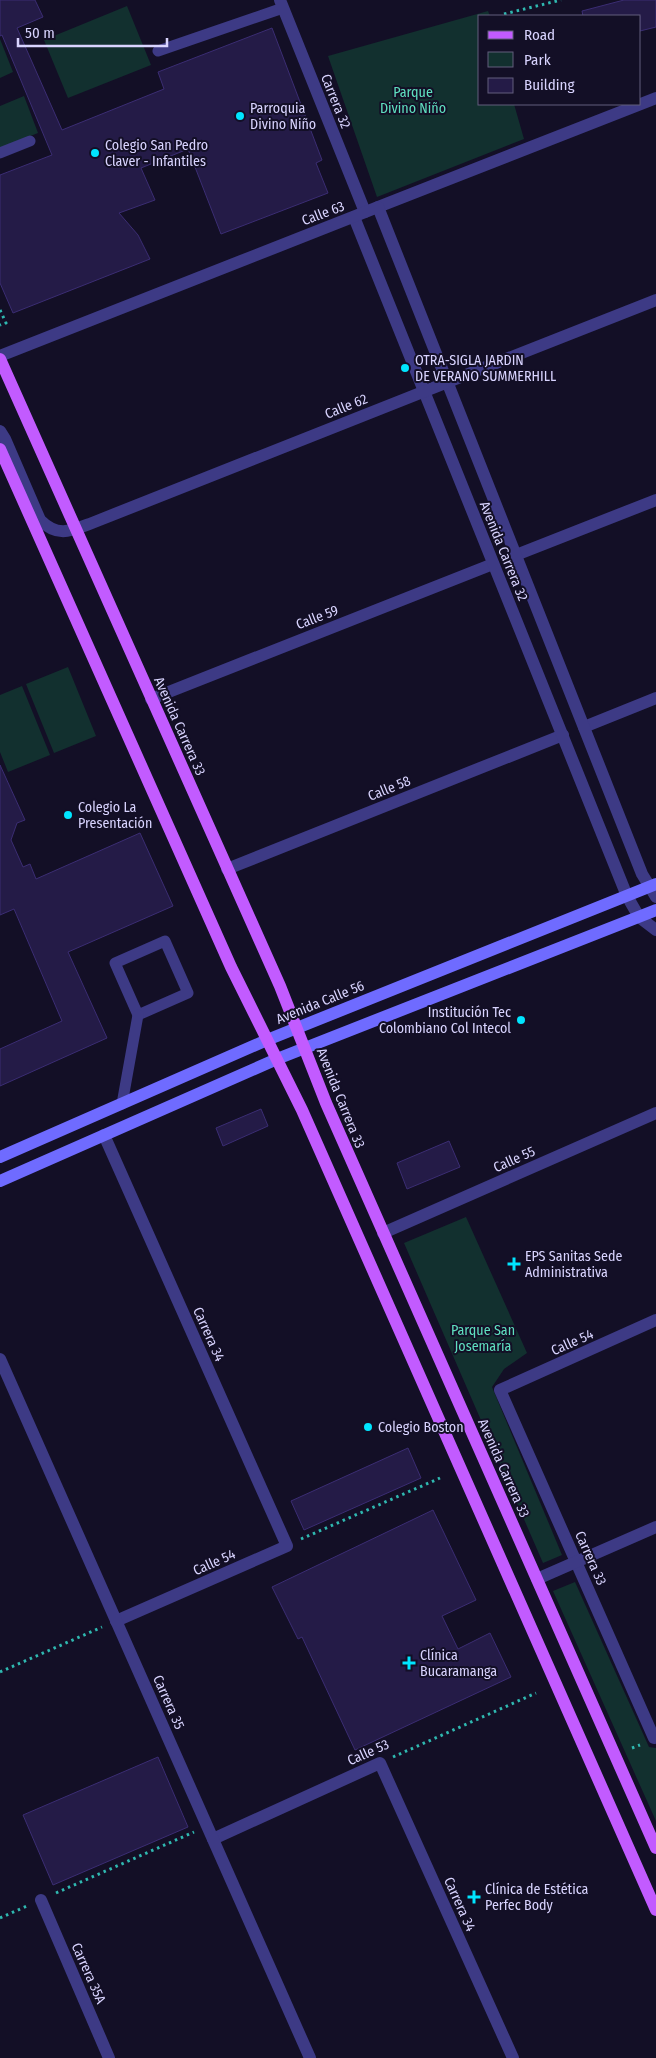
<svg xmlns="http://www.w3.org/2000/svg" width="656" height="2058" font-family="'Fira Sans Condensed',sans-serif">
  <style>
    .green { fill: #12302f }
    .building { fill: #241b47; stroke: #3b2d73 }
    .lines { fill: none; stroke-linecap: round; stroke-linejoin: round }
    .path { stroke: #2fb8b0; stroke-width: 3; stroke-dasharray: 2.5 4; stroke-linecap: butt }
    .service { stroke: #3d3a85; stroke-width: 11 }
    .minor { stroke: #3d3a85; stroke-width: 12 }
    .tertiary { stroke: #3d3a85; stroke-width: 12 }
    .secondary { stroke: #6f6bff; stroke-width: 12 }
    .primary { stroke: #c25bff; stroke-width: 12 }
    .poi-dot { fill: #00e5ff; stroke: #130f26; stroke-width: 2 }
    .labels { text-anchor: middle; stroke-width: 4; stroke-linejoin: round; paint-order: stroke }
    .park-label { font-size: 14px; fill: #5fe0c0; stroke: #130f26 }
    .street-label { font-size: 14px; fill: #d9d4ff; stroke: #130f26 }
    .poi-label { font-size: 14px; fill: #d9d4ff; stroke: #130f26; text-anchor: start }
  </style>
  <rect width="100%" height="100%" fill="#130f26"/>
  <g class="green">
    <path d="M127 6 151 65 68 98 44 40Z"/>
    <path d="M488 11 490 16H480V104H514L524 139 377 197 328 56Z"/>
    <path d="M0 39 13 72 0 78Z"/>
    <path d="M24 96 38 133 0 148V106Z"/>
    <path d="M68 667 96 736 54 753 26 684Z"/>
    <path d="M22 686 50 755 8 772 0 752V695Z"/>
    <path d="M466 1217 527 1353 504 1369 492 1387 562 1555 543 1563 404 1243Z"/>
    <path d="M575 1582 649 1747 656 1748V1821L553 1591Z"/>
  </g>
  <g class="building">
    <path d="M0 0H35L43 17 17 28 62 130 164 89 158 72 272 28 322 160 316 163 328 193 221 234 188 149 141 168 155 200 119 213 138 235 150 259 13 313 0 283V175L52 155 2 35 0 36Z"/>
    <path d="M624 0H656V27L640 31V16H583L582 11Z"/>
    <path d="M0 765 25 820 17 823 11 840 23 867 30 864 36 879 140 833 173 906 68 952 107 1038 0 1086V1049L62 1021 14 909 0 915Z"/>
    <path d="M261 1109 268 1126 223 1146 216 1128Z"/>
    <path d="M449 1141 460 1167 407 1189 397 1163Z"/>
    <path d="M408 1448 421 1478 304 1530 291 1501Z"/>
    <path d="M433 1510 476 1600 442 1616 458 1649 490 1633 511 1677 355 1750 302 1637 298 1639 272 1587Z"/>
    <path d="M158 1757 188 1827 53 1885 23 1815Z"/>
  </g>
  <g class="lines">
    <g class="path">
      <path d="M504 14 561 0"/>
      <path d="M0 310 6 323 0 325"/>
      <path d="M301 1539 440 1478"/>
      <path d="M0 1672 102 1627"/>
      <path d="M632 1748 640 1745"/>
      <path d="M393 1757 536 1693"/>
      <path d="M56 1893 194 1832"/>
      <path d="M0 1918 27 1906"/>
    </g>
    <g class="service">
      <path d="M158 51 283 8"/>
      <path d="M0 153 30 141"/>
      <path d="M165 941 188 993 138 1015 115 963Z"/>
      <path d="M122 1104 138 1015"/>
    </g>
    <g class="minor">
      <path d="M280 0 365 212"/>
      <path d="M378 207 656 98"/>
      <path d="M448 382 656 300"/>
      <path d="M516 555 656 500"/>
      <path d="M151 699 493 564"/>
      <path d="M584 727 656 698"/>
      <path d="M227 869 563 735"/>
      <path d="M104 1135 287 1546 116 1621"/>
      <path d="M383 1233 656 1113"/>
      <path d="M656 1320 500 1390 654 1738 656 1737"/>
      <path d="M537 1579 656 1527"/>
      <path d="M213 1839 380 1763 513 2058"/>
      <path d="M41 1900 109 2058"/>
    </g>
    <g class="tertiary">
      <path d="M354 217 627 896 639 917 656 930"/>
      <path d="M0 356 378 207 642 874 656 897"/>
      <path d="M0 431 5 439 40 520C58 538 71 531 92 523L448 382"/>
      <path d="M0 1359 310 2058"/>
    </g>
    <g class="secondary">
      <path d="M0 1157 267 1040 656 884"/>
      <path d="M0 1181 277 1059 656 910"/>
    </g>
    <g class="primary">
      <path d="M0 359 280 986 326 1103 656 1848"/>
      <path d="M0 449 231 967 302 1110 656 1910"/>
    </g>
  </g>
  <g class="poi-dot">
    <circle cx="240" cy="116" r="5"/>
    <circle cx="95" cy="153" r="5"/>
    <circle cx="405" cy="368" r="5"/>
    <circle cx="68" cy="815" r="5"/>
    <circle cx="521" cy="1020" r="5"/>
    <path d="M511.5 1256.5h5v5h5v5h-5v5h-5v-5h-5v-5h5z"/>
    <circle cx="368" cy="1427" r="5"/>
    <path d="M406.5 1655.5h5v5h5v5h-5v5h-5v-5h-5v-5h5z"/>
    <path d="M471.5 1889.5h5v5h5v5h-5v5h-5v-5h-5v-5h5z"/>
  </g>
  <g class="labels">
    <g class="park-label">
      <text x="413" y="97">Parque<tspan x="413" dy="16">Divino Niño</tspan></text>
      <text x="483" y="1335">Parque San<tspan x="483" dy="16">Josemaría</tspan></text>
    </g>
    <g class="street-label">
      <text transform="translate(336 101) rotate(68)" y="5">Carrera 32</text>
      <text transform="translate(323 213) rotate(-21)" y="5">Calle 63</text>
      <text transform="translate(346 406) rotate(-22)" y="5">Calle 62</text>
      <text transform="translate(504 551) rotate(68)" y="5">Avenida Carrera 32</text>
      <text transform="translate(317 617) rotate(-21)" y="5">Calle 59</text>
      <text transform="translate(180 726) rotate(66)" y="5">Avenida Carrera 33</text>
      <text transform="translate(389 788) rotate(-22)" y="5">Calle 58</text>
      <text transform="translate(320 1002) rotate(-22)" y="5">Avenida Calle 56</text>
      <text transform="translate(341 1098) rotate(68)" y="5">Avenida Carrera 33</text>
      <text transform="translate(514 1159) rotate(-24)" y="5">Calle 55</text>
      <text transform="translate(209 1334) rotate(66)" y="5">Carrera 34</text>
      <text transform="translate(572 1342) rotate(-24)" y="5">Calle 54</text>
      <text transform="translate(504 1468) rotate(66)" y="5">Avenida Carrera 33</text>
      <text transform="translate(591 1558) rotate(66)" y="5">Carrera 33</text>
      <text transform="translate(214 1562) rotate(-24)" y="5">Calle 54</text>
      <text transform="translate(169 1702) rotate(66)" y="5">Carrera 35</text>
      <text transform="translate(368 1752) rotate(-24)" y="5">Calle 53</text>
      <text transform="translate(460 1904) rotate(66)" y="5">Carrera 34</text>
      <text transform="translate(89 1973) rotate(66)" y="5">Carrera 35A</text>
    </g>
    <g class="poi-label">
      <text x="250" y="113">Parroquia<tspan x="250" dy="16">Divino Niño</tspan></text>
      <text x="105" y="150">Colegio San Pedro<tspan x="105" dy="16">Claver - Infantiles</tspan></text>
      <text x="415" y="365">OTRA-SIGLA JARDIN<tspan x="415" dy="16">DE VERANO SUMMERHILL</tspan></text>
      <text x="78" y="812">Colegio La<tspan x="78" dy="16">Presentación</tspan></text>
      <text x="511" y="1017" text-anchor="end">Institución Tec<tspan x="511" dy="16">Colombiano Col Intecol</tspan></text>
      <text x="525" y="1261">EPS Sanitas Sede<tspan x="525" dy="16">Administrativa</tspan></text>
      <text x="378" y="1432">Colegio Boston</text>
      <text x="420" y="1660">Clínica<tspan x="420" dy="16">Bucaramanga</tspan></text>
      <text x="485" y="1894">Clínica de Estética<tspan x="485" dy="16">Perfec Body</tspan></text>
    </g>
  </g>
  <rect x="478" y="15" width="162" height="90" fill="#130f26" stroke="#625e7d"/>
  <rect x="488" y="31" width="25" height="8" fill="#c25bff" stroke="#625e7d"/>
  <text x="524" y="40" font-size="15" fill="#d9d4ff">Road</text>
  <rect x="488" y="52" width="25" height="15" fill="#12302f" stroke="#625e7d"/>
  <text x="524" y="65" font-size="15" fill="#d9d4ff">Park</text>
  <rect x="488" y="78" width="25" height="15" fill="#241b47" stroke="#625e7d"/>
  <text x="524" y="90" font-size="15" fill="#d9d4ff">Building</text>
  <path d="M18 38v8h149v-8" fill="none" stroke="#d9d4ff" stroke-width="2.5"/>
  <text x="25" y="38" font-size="15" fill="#d9d4ff" stroke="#130f26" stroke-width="4" paint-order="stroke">50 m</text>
</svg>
